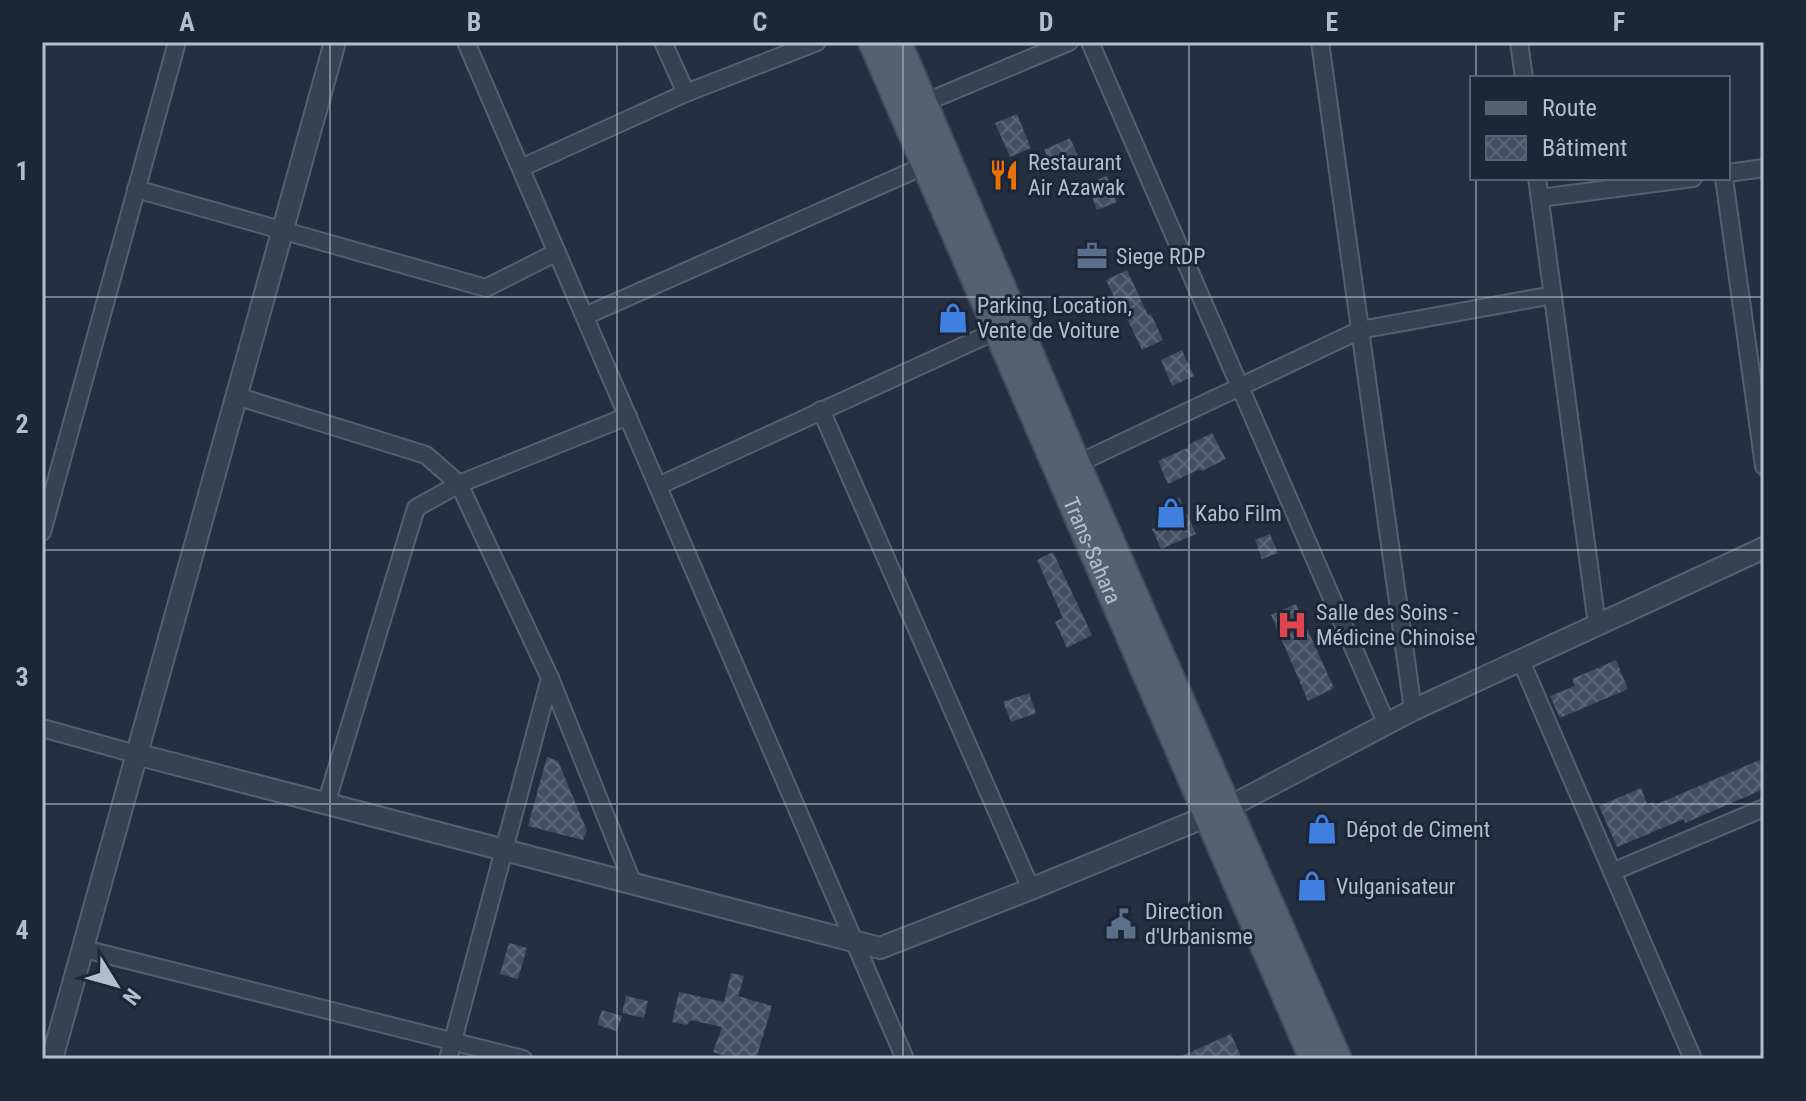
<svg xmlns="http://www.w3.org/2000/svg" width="1806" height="1101" font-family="'Roboto Condensed',sans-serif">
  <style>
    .building { fill: url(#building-cross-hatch) }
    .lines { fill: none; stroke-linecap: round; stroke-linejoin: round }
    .minor-casing { stroke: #565f6e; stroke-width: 20 }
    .tertiary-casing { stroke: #565f6e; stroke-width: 24 }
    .primary-casing { stroke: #424a5a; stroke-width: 30 }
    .minor { stroke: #384151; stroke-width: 16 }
    .tertiary { stroke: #384151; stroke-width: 20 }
    .primary { stroke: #566071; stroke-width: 26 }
    .grid { fill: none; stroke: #b5bccb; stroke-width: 2; stroke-opacity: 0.55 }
    .labels { text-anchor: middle; stroke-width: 6; stroke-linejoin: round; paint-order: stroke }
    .poi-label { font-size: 22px; fill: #b5bccb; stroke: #1d2636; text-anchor: start }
    .street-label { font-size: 22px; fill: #b5bccb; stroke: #1d2636 }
    .neatline { fill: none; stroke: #b5bccb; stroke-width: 3 }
    .grid-label { font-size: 26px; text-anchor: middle; font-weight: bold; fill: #b5bccb }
  </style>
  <defs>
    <pattern id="building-cross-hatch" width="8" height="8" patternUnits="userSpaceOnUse" patternTransform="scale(2)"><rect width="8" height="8" fill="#434e63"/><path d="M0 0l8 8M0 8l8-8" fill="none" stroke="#5c6678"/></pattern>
  </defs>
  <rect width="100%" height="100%" fill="#242f41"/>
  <g class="building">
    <path d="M1017 114 1031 148 1010 157 995 123Z"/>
    <path d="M1070 138 1079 158 1053 170 1044 150Z"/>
    <path d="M1107 176 1117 202 1097 210 1087 184Z"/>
    <path d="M1127 270 1148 315 1151 314 1163 340 1142 350 1121 306 1119 308 1106 280Z"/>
    <path d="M1182 350 1194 376 1172 386 1161 360Z"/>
    <path d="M1212 433 1226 459 1202 471 1200 469 1168 484 1158 461 1189 447 1188 445Z"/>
    <path d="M1179 497 1196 534 1161 549 1152 529 1165 523 1157 507Z"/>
    <path d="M1270 534 1278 553 1262 559 1255 540Z"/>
    <path d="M1053 552 1092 635 1067 648 1055 622 1063 618 1037 560Z"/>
    <path d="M1296 604 1334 688 1308 701 1271 615Z"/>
    <path d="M1616 660 1628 689 1560 718 1550 696 1575 686 1572 679Z"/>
    <path d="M1029 693 1036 713 1011 722 1003 702Z"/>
    <path d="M547 757 558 761 587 831 583 840 528 826Z"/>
    <path d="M1764 758V789L1685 823 1684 819 1617 847 1599 806 1641 788 1647 804 1653 802 1655 805Z"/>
    <path d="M509 943 527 948 518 979 500 974Z"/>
    <path d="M731 973 744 976 738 996 772 1006 756 1059H735L713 1052 722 1027 691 1020 686 1025 672 1022 679 992 724 1002Z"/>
    <path d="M626 996 648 1001 644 1018 622 1013Z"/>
    <path d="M602 1010 622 1016 617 1031 597 1025Z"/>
    <path d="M1231 1034 1242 1059H1175Z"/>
  </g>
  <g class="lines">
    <g class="minor-casing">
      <g id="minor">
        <path d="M466 42 905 1059"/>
        <path d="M663 42 686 93"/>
        <path d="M1090 42 1387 725"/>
        <path d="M1320 42 1413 710"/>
        <path d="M1519 42 1524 78"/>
        <path d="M924 103 1069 42"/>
        <path d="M521 168 686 93 817 42"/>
        <path d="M1728 173 1764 168"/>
        <path d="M1537 178 1597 625"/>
        <path d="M1724 178 1764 466"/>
        <path d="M136 189 486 288 557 252"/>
        <path d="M1540 198 1693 178"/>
        <path d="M585 316 926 165"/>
        <path d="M236 396 426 455 459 484 550 678 633 884"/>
        <path d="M821 410 1031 889"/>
        <path d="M1077 464 1360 330 1553 295"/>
        <path d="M658 486 998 330"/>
        <path d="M42 532 177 42"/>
        <path d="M1521 661 1693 1059"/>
        <path d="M42 728 136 754"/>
        <path d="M326 804 416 508 459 484 628 416"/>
        <path d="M1612 872 1764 808"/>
        <path d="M84 949 523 1059"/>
        <path d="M448 1059 550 678"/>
      </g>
    </g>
    <g class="tertiary-casing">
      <g id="tertiary">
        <path d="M136 754 880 948 1031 889 1227 808 1413 710 1764 548"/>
        <path d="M52 1059 335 42"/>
      </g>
    </g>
    <g class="primary-casing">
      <g id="primary">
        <path id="s1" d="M872 42 1313 1059"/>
        <path d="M898 42 1077 464 1338 1059"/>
      </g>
    </g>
    <use href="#minor" class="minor"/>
    <use href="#tertiary" class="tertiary"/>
    <use href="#primary" class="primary"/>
  </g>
  <path class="grid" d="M330 42V1059M617 42V1059M903 42V1059M1189 42V1059M1476 42V78M1476 178V1059M42 297H1764M42 550H1764M42 804H1764"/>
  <defs>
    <g id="restaurant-bare" transform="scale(2.4)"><path d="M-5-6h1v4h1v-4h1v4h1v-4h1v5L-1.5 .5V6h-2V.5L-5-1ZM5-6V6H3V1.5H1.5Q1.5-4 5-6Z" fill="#e8710a" stroke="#1d2636" stroke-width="2.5" paint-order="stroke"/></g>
    <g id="office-bare" transform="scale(2.4)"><path d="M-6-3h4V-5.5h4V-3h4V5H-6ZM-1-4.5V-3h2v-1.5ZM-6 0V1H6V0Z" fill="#5c6f8a" stroke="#1d2636" stroke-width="2.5" paint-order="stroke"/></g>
    <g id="shop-bare" transform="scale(2.4)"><path d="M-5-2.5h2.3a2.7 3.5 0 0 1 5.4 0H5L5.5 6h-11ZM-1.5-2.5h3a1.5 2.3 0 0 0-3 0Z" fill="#3f7fe0" stroke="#1d2636" stroke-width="2.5" paint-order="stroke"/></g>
    <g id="hospital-bare" transform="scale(2.4)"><path d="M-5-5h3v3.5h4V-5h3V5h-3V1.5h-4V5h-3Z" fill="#e0444e" stroke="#1d2636" stroke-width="2.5" paint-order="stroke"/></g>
    <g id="civic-bare" transform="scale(2.4)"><path d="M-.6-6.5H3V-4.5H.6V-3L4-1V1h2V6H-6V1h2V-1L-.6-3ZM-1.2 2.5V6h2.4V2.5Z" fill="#5c6f8a" stroke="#1d2636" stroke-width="2.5" paint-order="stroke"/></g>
  </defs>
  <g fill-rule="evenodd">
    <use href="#restaurant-bare" x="1004" y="175"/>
    <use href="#office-bare" x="1092" y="256"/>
    <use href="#shop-bare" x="953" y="318"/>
    <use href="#shop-bare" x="1171" y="513"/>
    <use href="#hospital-bare" x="1292" y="625"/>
    <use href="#shop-bare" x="1322" y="829"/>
    <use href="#shop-bare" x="1312" y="886"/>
    <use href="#civic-bare" x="1121" y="924"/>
  </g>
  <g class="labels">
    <g class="poi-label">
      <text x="1028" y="170">Restaurant<tspan x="1028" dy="25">Air Azawak</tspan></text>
      <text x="1116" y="264">Siege RDP</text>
      <text x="977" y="313">Parking, Location,<tspan x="977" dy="25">Vente de Voiture</tspan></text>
      <text x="1195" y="521">Kabo Film</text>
      <text x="1316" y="620">Salle des Soins -<tspan x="1316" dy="25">Médicine Chinoise</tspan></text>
      <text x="1346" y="837">Dépot de Ciment</text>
      <text x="1336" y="894">Vulganisateur</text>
      <text x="1145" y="919">Direction<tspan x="1145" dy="25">d'Urbanisme</tspan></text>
    </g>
    <g class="street-label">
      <text dy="8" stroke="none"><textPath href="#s1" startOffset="554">Trans-Sahara</textPath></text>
    </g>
  </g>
  <rect width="1806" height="1101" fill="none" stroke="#1d2636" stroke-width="88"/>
  <rect x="1470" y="76" width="260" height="104" fill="#1d2636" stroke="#5a6272" stroke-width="2"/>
  <rect x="1486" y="102" width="40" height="12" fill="#566071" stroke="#5a6272" stroke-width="2"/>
  <text x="1542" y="116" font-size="24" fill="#b5bccb">Route</text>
  <rect x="1486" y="136" width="40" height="24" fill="url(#building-cross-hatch)" stroke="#5a6272" stroke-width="2"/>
  <text x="1542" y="156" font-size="24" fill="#b5bccb">Bâtiment</text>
  <g transform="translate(116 985) rotate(127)" stroke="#1d2636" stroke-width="6" paint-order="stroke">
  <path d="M0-6L14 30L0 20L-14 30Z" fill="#b5bccb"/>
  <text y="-12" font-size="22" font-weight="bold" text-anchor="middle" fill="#b5bccb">N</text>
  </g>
  <rect x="44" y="44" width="1718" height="1013" class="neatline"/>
  <g class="grid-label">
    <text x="187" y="31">A</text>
    <text x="474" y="31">B</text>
    <text x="760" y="31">C</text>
    <text x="1046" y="31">D</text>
    <text x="1332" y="31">E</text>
    <text x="1619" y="31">F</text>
    <text x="22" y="180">1</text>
    <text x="22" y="433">2</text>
    <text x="22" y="686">3</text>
    <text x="22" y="939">4</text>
  </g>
</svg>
